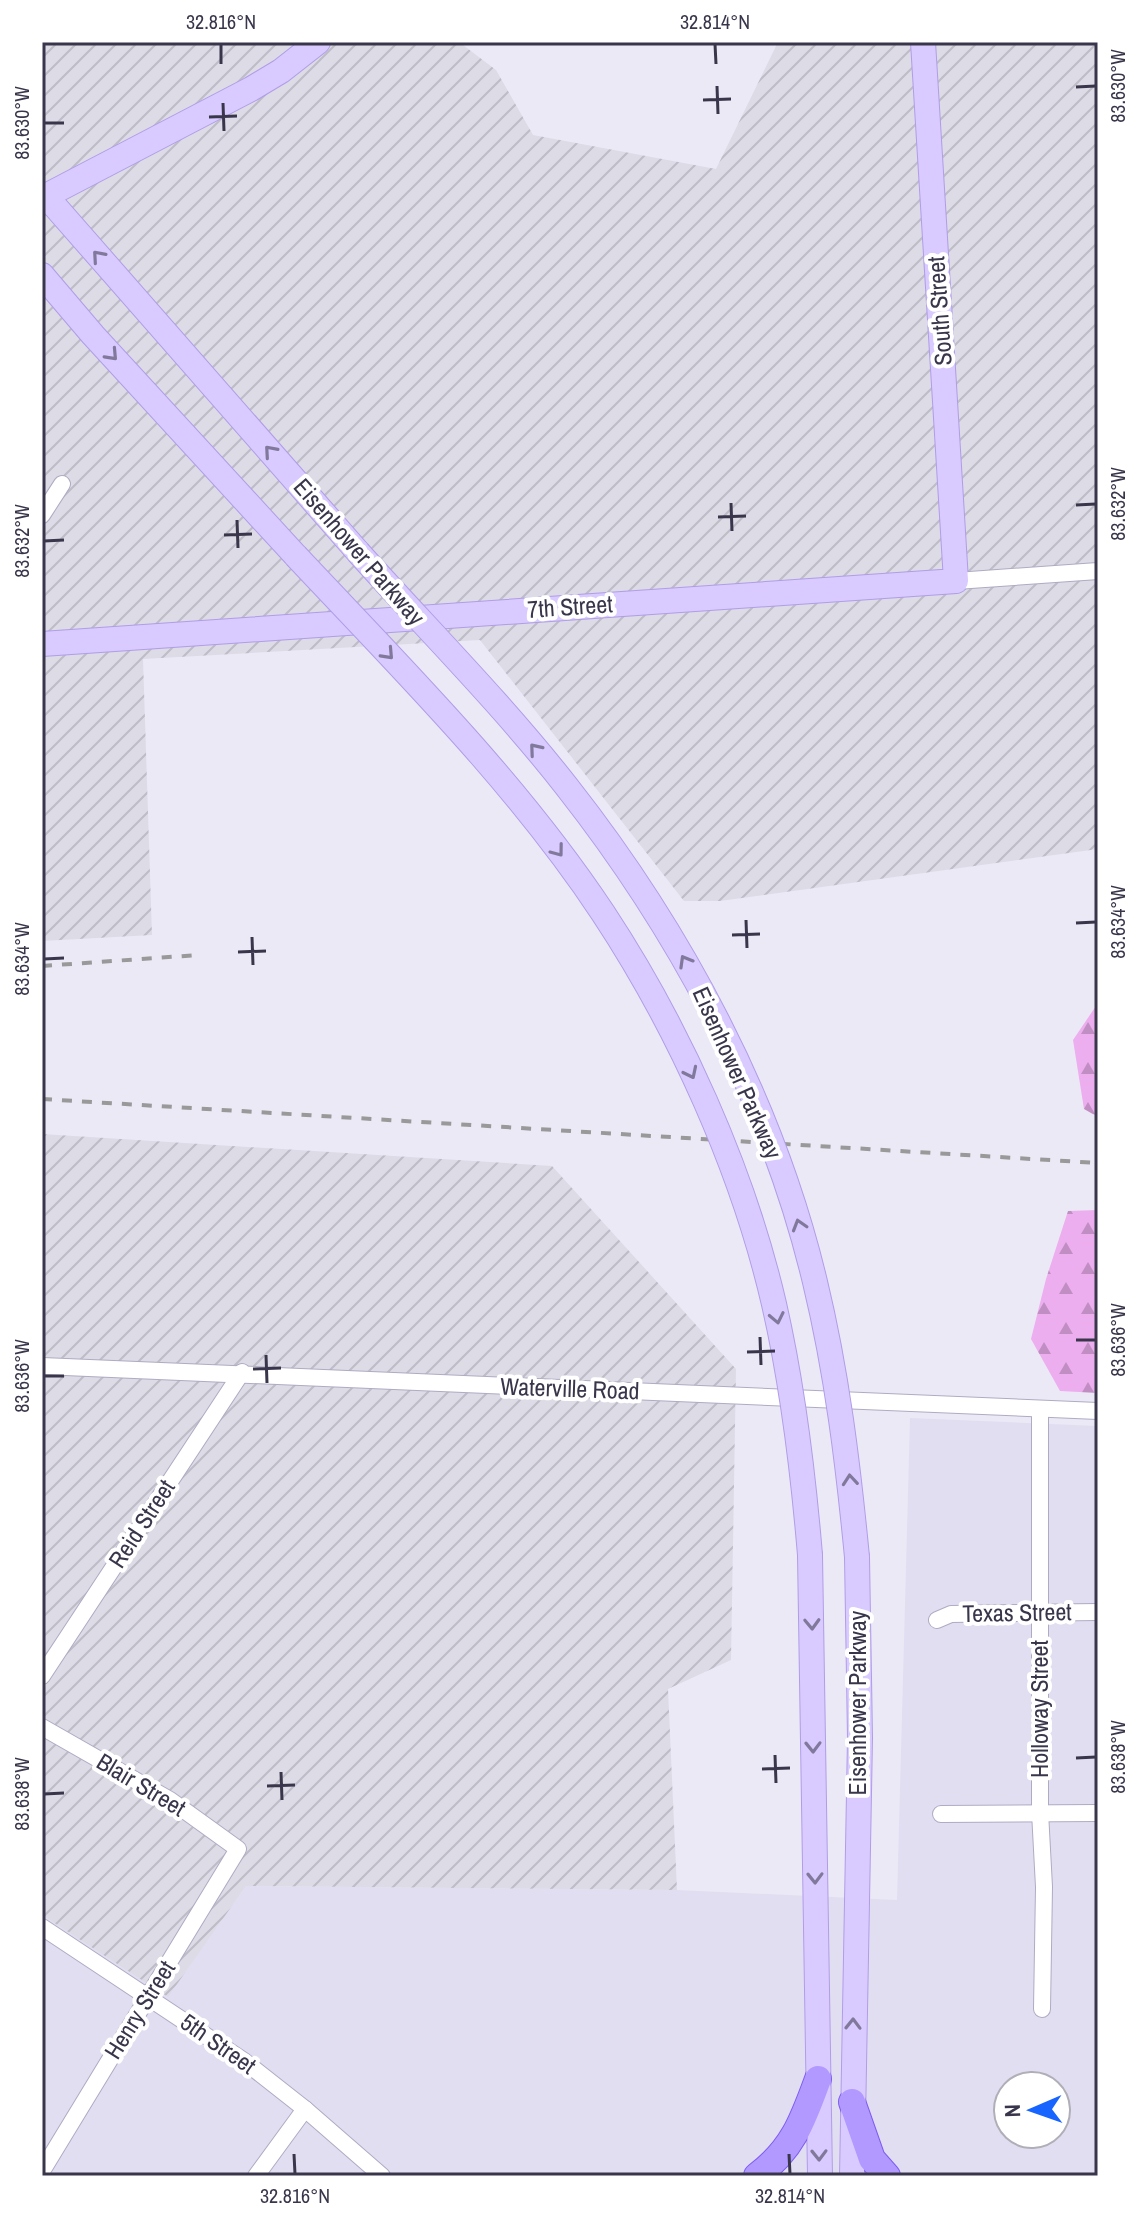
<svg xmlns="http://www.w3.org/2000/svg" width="1140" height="2218" font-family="'Archivo Narrow',sans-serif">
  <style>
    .residential { fill: #e2def2; fill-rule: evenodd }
    .industrial { fill: url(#industrial-furrows) }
    .forest { fill: url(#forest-firs) }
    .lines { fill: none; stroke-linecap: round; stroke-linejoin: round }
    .street-casing { stroke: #afabc3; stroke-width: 18 }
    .secondary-casing { stroke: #b09de7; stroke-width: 26 }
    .primary-casing { stroke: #7e5df0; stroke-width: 28 }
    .street { stroke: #fff; stroke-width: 16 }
    .secondary { stroke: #d9caff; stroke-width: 24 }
    .primary { stroke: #b199ff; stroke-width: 26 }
    .rail { stroke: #999; stroke-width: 4; stroke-dasharray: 10 10; stroke-linecap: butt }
    .secondary-bridge-casing { stroke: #b09de7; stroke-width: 26; stroke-linecap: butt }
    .secondary-bridge { stroke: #d9caff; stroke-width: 24 }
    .oneway { stroke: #81799c }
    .ticks { fill: none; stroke: #39364b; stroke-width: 3 }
    .labels { text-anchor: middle; stroke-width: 8; stroke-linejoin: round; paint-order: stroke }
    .street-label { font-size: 24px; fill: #39364b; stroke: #fff }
    .neatline { fill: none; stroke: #39364b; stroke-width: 3 }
    .ticks-label { font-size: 20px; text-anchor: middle; fill: #39364b }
  </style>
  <defs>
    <pattern id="industrial-furrows" width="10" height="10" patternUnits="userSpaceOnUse" patternTransform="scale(2)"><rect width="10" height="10" fill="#dcdbe6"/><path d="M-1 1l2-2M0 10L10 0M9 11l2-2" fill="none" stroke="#bebdc7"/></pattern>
    <pattern id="forest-firs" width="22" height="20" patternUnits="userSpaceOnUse" patternTransform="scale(2)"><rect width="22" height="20" fill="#ecaeee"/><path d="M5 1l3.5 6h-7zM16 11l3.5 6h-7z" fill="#c08ec3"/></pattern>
  </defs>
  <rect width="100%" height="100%" fill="#ece9f6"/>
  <path class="residential" d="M910 1418 1098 1426V2176H42V1915L168 1996 246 1886 677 1890 897 1900ZM1008 2086H1056V2134H1008Z"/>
  <g class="industrial">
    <path d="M42 42H459L496 70 533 135 716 169 778 42H1098V849L720 901H684L480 640 143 659 152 935 42 941Z"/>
    <path d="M42 1134 552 1166 736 1369 731 1660 668 1689 677 1890 246 1886 168 1997 42 1915Z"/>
  </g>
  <g class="forest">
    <path d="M1098 1003V1117L1084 1109 1073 1040Z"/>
    <path d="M1098 1210V1393L1060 1391 1031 1339 1046 1279 1068 1211Z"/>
  </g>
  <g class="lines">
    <g class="street-casing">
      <g id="street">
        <path d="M42 515 62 484"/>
        <path d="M956 581 1098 571"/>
        <path d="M42 1366 1098 1411"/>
        <path d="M1040 1409V1812L1044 1887 1042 2009"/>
        <path d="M937 1620 951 1614 1098 1612"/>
        <path d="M42 1676 242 1372"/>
        <path d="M42 1727 170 1800 238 1849 42 2171"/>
        <path d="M941 1814 1098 1813"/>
        <path d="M42 1927 244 2061 305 2109 382 2176"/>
        <path d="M256 2176 305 2109"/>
      </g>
    </g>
    <g class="secondary-casing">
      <g id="secondary">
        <path d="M46 196 358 552"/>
        <path d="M42 198 251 89 281 71 318 42"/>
        <path d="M42 275 93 335 296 556"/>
        <path d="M42 644 956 581 923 42"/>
        <path d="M810 1555 820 2176"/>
        <path d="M852 2176 860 1738 857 1557"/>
      </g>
    </g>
    <g class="primary-casing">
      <g id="primary">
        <path d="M852 2102 872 2159 887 2176"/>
        <path d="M757 2176C793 2149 803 2120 818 2079"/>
      </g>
    </g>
    <use href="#street" class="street"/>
    <use href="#secondary" class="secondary"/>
    <use href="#primary" class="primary"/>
    <g class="rail">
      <path d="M42 966 198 955"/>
      <path d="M42 1099 1098 1163"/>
    </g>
    <g class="secondary-bridge-casing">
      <g id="secondary-bridge">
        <path d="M358 552C428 630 503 705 567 787 681 932 772 1102 815 1282 837 1373 848 1464 857 1557"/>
        <path d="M296 556C403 670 516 782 603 913 679 1028 743 1170 774 1304 793 1387 803 1471 810 1555"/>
      </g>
    </g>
    <use href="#secondary-bridge" class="secondary-bridge"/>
  </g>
  <defs><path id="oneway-chevron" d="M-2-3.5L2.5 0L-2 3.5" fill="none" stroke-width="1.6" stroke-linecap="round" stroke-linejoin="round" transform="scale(2)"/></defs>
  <g class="oneway">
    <use href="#oneway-chevron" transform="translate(98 256) rotate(-131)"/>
    <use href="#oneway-chevron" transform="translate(112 355) rotate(47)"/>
    <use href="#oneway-chevron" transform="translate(270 451) rotate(-131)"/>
    <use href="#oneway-chevron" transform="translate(388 654) rotate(47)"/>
    <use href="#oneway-chevron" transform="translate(535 749) rotate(-130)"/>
    <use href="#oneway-chevron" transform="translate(558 851) rotate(53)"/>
    <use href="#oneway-chevron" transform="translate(685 961) rotate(-120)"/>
    <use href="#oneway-chevron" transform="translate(691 1073) rotate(64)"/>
    <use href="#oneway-chevron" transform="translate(799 1225) rotate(-107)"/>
    <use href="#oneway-chevron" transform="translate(777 1318) rotate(78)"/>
    <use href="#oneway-chevron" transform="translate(850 1480) rotate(-95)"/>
    <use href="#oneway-chevron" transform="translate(812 1624) rotate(88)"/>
    <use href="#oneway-chevron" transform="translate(813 1747) rotate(89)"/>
    <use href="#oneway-chevron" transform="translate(815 1878) rotate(89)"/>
    <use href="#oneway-chevron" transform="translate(853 2024) rotate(-89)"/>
    <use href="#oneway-chevron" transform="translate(819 2155) rotate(89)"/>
  </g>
  <path class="ticks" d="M221 44V64M715 44 716 64M717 86 718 114M1076 87 1096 86M703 100 731 99M223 103 224 131M209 117 237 116M44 123H64M731 503 732 531M1076 505 1096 504M718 517 746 516M237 520 238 548M224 535 252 534M44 541 64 540M746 920 747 948M1076 923 1096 922M732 935 760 934M252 937 253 965M238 952 266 951M44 959 64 958M760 1337 761 1365M1076 1340H1096M747 1352 775 1351M266 1355 267 1383M253 1369 281 1368M44 1376H64M775 1755 776 1783M1076 1758 1096 1757M762 1769 790 1768M281 1772 282 1800M267 1786 295 1785M44 1794 64 1793M294 2154 295 2174M789 2154 790 2174"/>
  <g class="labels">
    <g class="street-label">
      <text transform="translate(940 311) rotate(-94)" y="8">South Street</text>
      <text transform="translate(359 552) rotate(49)" y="8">Eisenhower Parkway</text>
      <text transform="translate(570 607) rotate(-4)" y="8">7th Street</text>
      <text transform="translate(737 1073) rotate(66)" y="8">Eisenhower Parkway</text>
      <text transform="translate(570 1389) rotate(2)" y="8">Waterville Road</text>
      <text transform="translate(142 1524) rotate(-57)" y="8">Reid Street</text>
      <text transform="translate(1017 1613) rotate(-1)" y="8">Texas Street</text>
      <text transform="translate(858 1703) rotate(-90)" y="8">Eisenhower Parkway</text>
      <text transform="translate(1040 1709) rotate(-90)" y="8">Holloway Street</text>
      <text transform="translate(141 1785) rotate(31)" y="8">Blair Street</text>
      <text transform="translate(140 2010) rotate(-58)" y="8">Henry Street</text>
      <text transform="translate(218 2044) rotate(35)" y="8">5th Street</text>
    </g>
  </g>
  <rect width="1140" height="2218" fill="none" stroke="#ffffff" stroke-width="88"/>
  <g transform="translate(1032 2110) rotate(268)"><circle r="38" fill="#ffffff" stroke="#b0afb7" stroke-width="2"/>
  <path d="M0-6L14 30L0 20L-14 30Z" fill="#1764ff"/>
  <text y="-12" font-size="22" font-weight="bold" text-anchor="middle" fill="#39364b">N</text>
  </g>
  <rect x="44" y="44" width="1052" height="2130" class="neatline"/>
  <g class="ticks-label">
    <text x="221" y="29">32.816°N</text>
    <text x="715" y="29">32.814°N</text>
    <text transform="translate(1118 86) rotate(-90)" y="7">83.630°W</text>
    <text transform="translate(22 123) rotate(-90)" y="7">83.630°W</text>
    <text transform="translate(1118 504) rotate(-90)" y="7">83.632°W</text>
    <text transform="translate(22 541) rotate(-90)" y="7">83.632°W</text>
    <text transform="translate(1118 922) rotate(-90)" y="7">83.634°W</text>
    <text transform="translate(22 959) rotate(-90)" y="7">83.634°W</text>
    <text transform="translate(1118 1340) rotate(-90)" y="7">83.636°W</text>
    <text transform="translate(22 1376) rotate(-90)" y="7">83.636°W</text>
    <text transform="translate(1118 1757) rotate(-90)" y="7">83.638°W</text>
    <text transform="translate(22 1794) rotate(-90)" y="7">83.638°W</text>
    <text x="295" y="2203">32.816°N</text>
    <text x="790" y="2203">32.814°N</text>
  </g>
</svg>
